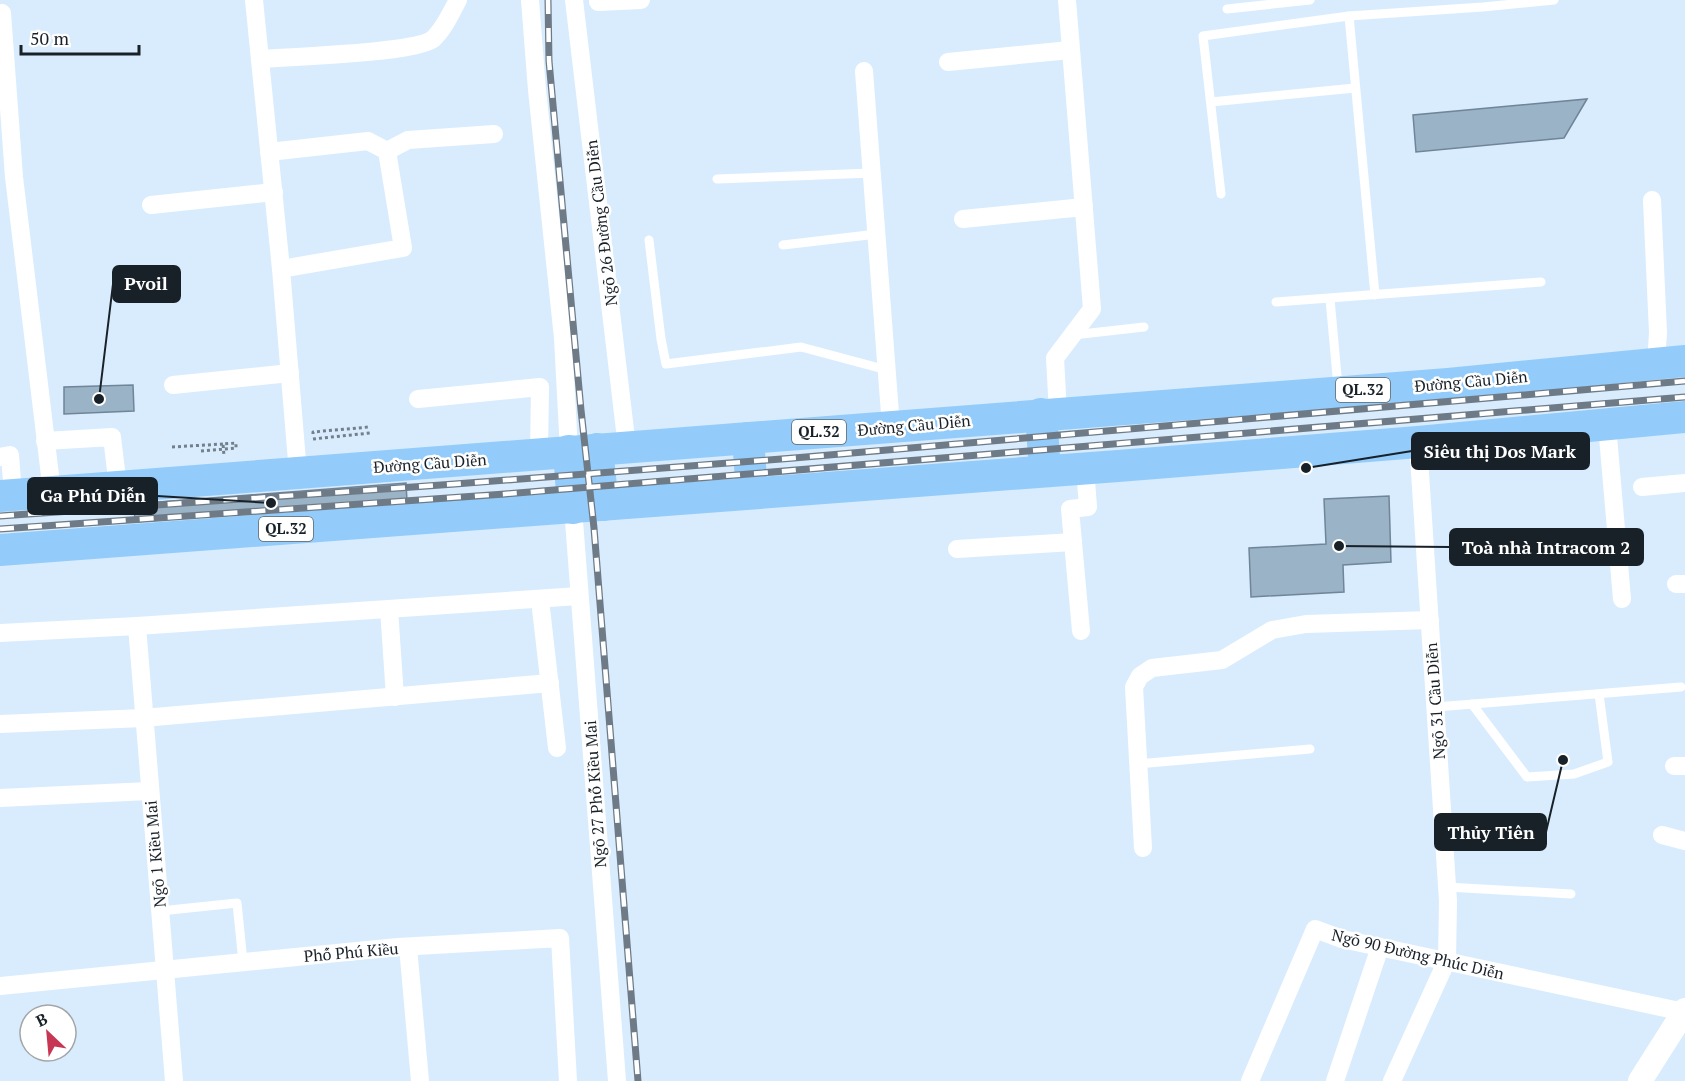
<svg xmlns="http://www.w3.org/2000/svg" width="1685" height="1081" font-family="'PT Serif',serif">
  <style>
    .building { fill: #9bb3c6; stroke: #6f8598; stroke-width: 1.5 }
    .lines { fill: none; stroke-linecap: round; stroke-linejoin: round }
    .path { stroke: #72808c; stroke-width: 3; stroke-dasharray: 3 3; stroke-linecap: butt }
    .service { stroke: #fff; stroke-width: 9 }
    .minor { stroke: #fff; stroke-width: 18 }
    .tertiary { stroke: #fff; stroke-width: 24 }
    .trunk { stroke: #93ccfa; stroke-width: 32 }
    .rail-casing { stroke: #6e7b87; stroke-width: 7 }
    .rail { stroke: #fff; stroke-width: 4.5; stroke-dasharray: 14; stroke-linecap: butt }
    .labels { text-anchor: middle; stroke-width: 5; stroke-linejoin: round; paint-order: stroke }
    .shield { fill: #fff; stroke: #5d6468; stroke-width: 1.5 }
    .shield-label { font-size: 15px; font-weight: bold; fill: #182128 }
    .street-label { font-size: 16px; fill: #182128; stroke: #fff }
    .leader { fill: none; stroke: #182128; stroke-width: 2 }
    .callout-dot { fill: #182128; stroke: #fff; stroke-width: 2 }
    .callout { fill: #182128; stroke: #182128; stroke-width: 2 }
    .callout-label { font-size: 18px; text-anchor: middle; font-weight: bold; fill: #fff }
  </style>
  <rect width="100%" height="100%" fill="#d9ecfd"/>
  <g class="building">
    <path d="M1587 99 1564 138 1416 152 1413 115Z"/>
    <path d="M133 385 134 411 64 414V387Z"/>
    <path d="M406 483 407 501 135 522 134 504Z"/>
    <path d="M1389 496 1391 562 1343 565 1344 592 1251 597 1249 548 1326 544 1324 499Z"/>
  </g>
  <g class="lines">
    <g class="path">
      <path d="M313 434V432L369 427"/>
      <path d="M313 439 370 433"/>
      <path d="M172 447 223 444"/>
      <path d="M201 451 236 448V443L223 444 224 456"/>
    </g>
    <g class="service">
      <path d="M1227 9 1310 0"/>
      <path d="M1349 16 1483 7 1554 0"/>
      <path d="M1211 102 1355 88"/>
      <path d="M717 179 872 173"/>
      <path d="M1221 194 1203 36 1349 16 1375 295"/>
      <path d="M649 240 661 339 666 364 801 347 887 370"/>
      <path d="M783 245 877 234"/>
      <path d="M1330 299 1338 387"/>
      <path d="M1276 302 1541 282"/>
      <path d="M1073 335 1144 327"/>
      <path d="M1472 704 1527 777 1574 774 1608 762 1599 694"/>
      <path d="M1436 707 1681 687"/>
      <path d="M1137 764 1310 749"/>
      <path d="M1447 887 1571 894"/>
      <path d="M160 911 237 903 243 962"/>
    </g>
    <g class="minor">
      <path d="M254 0 281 269 298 473"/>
      <path d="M530 0 537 90 563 338 569 451"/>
      <path d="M574 0 627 447"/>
      <path d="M598 0V2L641 0"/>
      <path d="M2 13 14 177 52 492"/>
      <path d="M260 59C289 57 416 53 433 39 444 29 451 13 458 0"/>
      <path d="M948 62 1070 50"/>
      <path d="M864 71 891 427"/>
      <path d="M387 151 408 140 494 134"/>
      <path d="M269 152 368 141 387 151"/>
      <path d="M1652 200 1658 333 1656 363"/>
      <path d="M151 205 274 192"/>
      <path d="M963 219 1084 207"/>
      <path d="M281 269 403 248 387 151"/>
      <path d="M173 385 290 373"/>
      <path d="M418 399 540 387 539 454"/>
      <path d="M1058 413 1055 358 1092 309 1067 0"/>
      <path d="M1607 425 1622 599"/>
      <path d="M45 441 112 437 118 487"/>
      <path d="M0 457 10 455 13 495"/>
      <path d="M1642 487 1685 483"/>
      <path d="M573 508 617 1081"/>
      <path d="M957 549 1073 542"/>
      <path d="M1676 584H1685"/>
      <path d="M540 600 557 748"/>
      <path d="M389 609 395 697"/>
      <path d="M137 626 174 1081"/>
      <path d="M1081 631 1070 509 1088 507 1085 468"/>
      <path d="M0 633 137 626 579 596"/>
      <path d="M0 724 143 718 550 683"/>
      <path d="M1674 766H1685"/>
      <path d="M0 798 149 791"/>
      <path d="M1662 835 1685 841"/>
      <path d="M1143 848 1134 687 1140 676 1152 668 1222 660 1272 630 1306 624 1430 620"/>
      <path d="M408 947 420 1081"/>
      <path d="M0 986 398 947 560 938 568 1081"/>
      <path d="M1250 1081 1315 929 1342 939 1684 1012"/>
      <path d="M1335 1081 1380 947"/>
      <path d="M1392 1081 1447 960 1448 901 1418 442"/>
    </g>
    <path class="tertiary" d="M1640 1081 1685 1010"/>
    <g class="trunk">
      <path d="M1041 414 1045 471"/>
      <path d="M748 438 752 493"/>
      <path d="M597 449 603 505"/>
      <path d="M569 451 573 508"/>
      <path d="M0 496 1448 384 1685 361"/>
      <path d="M0 550 1118 466 1418 442 1685 417"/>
    </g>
    <g class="rail-casing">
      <g id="rail">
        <path d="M548 0 549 61 581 410 594 528 638 1081"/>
        <path d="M0 516 455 484 794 458 1685 381"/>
        <path d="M0 529 505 494 1685 397"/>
      </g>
    </g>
    <use href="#rail" class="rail"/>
  </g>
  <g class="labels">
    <g class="shield">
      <rect x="1336" y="378" width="54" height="24" rx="4.5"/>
      <rect x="792" y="420" width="54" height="24" rx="4.5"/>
      <rect x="259" y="517" width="54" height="24" rx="4.5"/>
    </g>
    <g class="shield-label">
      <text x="1363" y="395">QL.32</text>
      <text x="819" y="437">QL.32</text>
      <text x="286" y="534">QL.32</text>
    </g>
    <g class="street-label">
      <text transform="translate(601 223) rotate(-97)" y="6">Ngõ 26 Đường Cầu Diễn</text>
      <text transform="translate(1471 381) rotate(-5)" y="6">Đường Cầu Diễn</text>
      <text transform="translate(914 425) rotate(-5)" y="6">Đường Cầu Diễn</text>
      <text transform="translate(430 463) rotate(-4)" y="6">Đường Cầu Diễn</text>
      <text transform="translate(1435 701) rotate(-94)" y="6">Ngõ 31 Cầu Diễn</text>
      <text transform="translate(595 794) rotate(-94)" y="6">Ngõ 27 Phố Kiều Mai</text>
      <text transform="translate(155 854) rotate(-95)" y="6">Ngõ 1 Kiều Mai</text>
      <text transform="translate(351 952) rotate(-5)" y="6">Phố Phú Kiều</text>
      <text transform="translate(1418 954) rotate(13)" y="6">Ngõ 90 Đường Phúc Diễn</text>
    </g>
  </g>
  <path class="leader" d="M99 399L113 284M1306 468L1412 451M271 503L157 496M1339 546L1450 547M1563 760L1546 832"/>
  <g class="callout-dot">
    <circle cx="99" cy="399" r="6"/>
    <circle cx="1306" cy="468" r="6"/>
    <circle cx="271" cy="503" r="6"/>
    <circle cx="1339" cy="546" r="6"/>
    <circle cx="1563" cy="760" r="6"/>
  </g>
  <g class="callout">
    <rect x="113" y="266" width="67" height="36" rx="6"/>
    <rect x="1412" y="433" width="177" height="36" rx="6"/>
    <rect x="28" y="478" width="129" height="36" rx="6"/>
    <rect x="1450" y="529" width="193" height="36" rx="6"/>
    <rect x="1435" y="814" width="111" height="36" rx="6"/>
  </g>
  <g class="callout-label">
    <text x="146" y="290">Pvoil</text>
    <text x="1500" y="458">Siêu thị Dos Mark</text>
    <text x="93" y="502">Ga Phú Diễn</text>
    <text x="1546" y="554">Toà nhà Intracom 2</text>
    <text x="1491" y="839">Thủy Tiên</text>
  </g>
  <g transform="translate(48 1033) rotate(334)"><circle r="28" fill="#ffffff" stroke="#a3a6a9" stroke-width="1.5"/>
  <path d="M0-4.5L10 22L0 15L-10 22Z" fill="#c73754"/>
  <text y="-9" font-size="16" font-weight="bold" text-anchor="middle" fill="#182128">B</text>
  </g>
  <path d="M21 45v9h118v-9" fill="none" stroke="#182128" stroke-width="3"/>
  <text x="30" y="45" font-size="18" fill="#182128" stroke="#ffffff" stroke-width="4.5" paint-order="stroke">50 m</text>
</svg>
